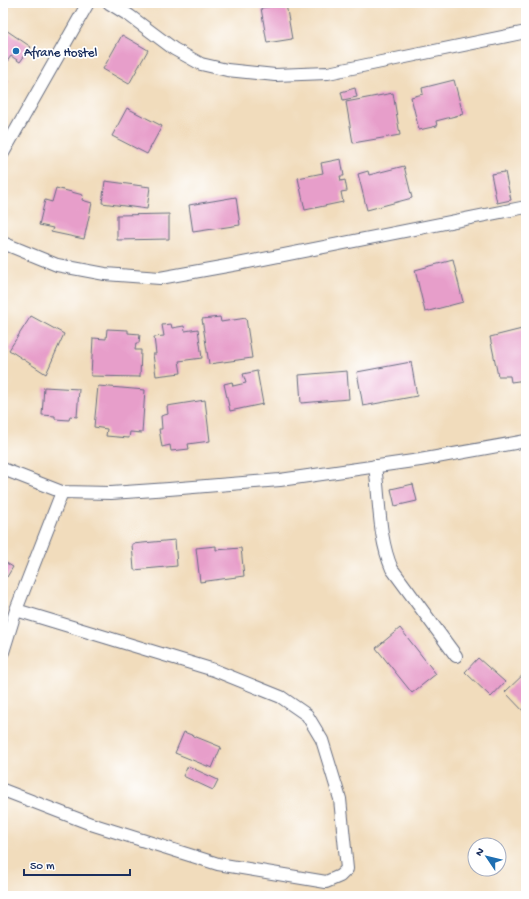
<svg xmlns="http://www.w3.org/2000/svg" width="529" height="899" font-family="'Gochi Hand',sans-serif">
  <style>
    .building { fill: #e79eca }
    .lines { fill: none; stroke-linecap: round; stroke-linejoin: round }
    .minor-casing { stroke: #666c7f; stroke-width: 14 }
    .minor { stroke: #fff; stroke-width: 12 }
    .poi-dot { fill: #1f6fb2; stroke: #fff; stroke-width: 1.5 }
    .labels { text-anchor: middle; stroke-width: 3.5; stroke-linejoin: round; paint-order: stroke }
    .poi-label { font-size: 13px; fill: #1b2f5e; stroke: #fff; text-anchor: start }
  </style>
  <rect width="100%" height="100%" fill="#fff"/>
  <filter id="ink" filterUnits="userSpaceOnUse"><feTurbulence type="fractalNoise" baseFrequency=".025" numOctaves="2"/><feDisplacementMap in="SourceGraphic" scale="8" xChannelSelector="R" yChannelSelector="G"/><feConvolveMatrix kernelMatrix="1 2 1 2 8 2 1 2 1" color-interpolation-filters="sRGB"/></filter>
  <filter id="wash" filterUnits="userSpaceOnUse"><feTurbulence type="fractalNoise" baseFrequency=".012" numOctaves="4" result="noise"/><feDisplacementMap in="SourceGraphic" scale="16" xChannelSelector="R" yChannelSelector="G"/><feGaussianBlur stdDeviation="0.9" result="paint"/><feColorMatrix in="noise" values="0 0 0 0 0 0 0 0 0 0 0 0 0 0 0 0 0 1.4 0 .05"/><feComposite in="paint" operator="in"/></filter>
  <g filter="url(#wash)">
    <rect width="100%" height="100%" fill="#f1dcbc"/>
    <g id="blocks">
      <g class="building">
        <path d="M286 4 292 39 267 43 261 8Z"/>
        <path d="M3 28 31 47 20 62 11 56 3 67Z"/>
        <path d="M122 35 148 50 129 84 103 69Z"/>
        <path d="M3 76 9 81 3 89Z"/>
        <path d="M454 80 463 114 436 121 437 126 419 130 411 97 423 94 422 88Z"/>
        <path d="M355 88 357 97 343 100 341 92Z"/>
        <path d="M393 93 400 135 353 143 346 102Z"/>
        <path d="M127 108 162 126 147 154 112 136Z"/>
        <path d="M341 159 344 176H340L341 181 345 180 347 191 341 192 343 202 305 210 298 178 323 173 321 163Z"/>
        <path d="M404 166 412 198 367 210 358 174 368 171 369 175Z"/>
        <path d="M505 172 511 200 497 203 491 174Z"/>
        <path d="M105 181 150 187 147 209 102 203Z"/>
        <path d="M56 188 83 195 82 200 92 203 84 239 51 232 53 228 39 225 45 200 52 202Z"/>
        <path d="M236 197 240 225 193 232 189 205Z"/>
        <path d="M169 214V239L117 240V215Z"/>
        <path d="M453 260 463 302 425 312 415 270Z"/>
        <path d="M31 316 64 334 46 374 9 350Z"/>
        <path d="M220 317 221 322 246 318 252 358 209 364 202 319Z"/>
        <path d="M171 324 172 328 184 326 185 331 198 329 202 358 179 361 181 373 156 376 153 354H156L154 337 164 336 162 325Z"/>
        <path d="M526 328V380L511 382 510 376H498L490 337Z"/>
        <path d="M107 329 128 330V333L140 334 139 343H136L135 350H141L140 377 91 376 93 338 106 339Z"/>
        <path d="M411 362 417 396 363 406 357 372Z"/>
        <path d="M257 371 263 404 230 411 224 384 232 382 233 386 246 383 243 374Z"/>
        <path d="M347 371 349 399 301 403 299 375Z"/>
        <path d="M98 386 145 390 142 433 130 432 129 438 106 436 107 429 94 427Z"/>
        <path d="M44 387 79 389 77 417 70 416 69 420 55 419V416L42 415Z"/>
        <path d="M205 400 210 441 188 444 189 449 171 451 170 445 162 447 159 429H162L161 416 168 414 167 406Z"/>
        <path d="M413 484 417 501 395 506 391 489Z"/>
        <path d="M175 540 177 566 134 570 132 544Z"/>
        <path d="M216 546V550L241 548 244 576 200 582 196 548Z"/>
        <path d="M3 561 13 567 7 577 3 574Z"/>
        <path d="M400 628 436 674 412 693 376 648Z"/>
        <path d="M478 658 505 682 491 697 465 672Z"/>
        <path d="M526 672V714L505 692Z"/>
        <path d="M184 732 221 747 212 768 175 753Z"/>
        <path d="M188 766 218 780 213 790 183 776Z"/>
      </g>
    </g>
  </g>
  <g filter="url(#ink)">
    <use href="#blocks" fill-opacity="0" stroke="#666c7f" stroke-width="1"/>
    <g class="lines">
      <g class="minor-casing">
        <g id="minor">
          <path d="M109 3 130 16 174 49 201 64 227 70 275 75 328 73 526 32"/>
          <path d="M3 153 88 3"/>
          <path d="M3 243 57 265 105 274 160 278 238 264 526 207"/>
          <path d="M375 466C380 501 378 537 392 569L456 656"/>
          <path d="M3 469 62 492 111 493 169 489 280 480 420 460 526 441"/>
          <path d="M3 652 16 610 62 492"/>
          <path d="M3 790 91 824 218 864 326 882 340 876 347 869 340 799 322 740 307 715 281 697 214 670 16 610"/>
        </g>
      </g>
      <use href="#minor" class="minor"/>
    </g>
  </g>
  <circle class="poi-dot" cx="16" cy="51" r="4"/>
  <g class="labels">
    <g class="poi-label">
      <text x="24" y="56">Afrane Hostel</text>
    </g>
  </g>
  <rect width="529" height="899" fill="none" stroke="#fff" stroke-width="16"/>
  <g transform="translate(487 857) rotate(305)"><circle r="19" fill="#ffffff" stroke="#a4acbf"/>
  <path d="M0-3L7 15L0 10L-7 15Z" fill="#1f6fb2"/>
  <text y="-6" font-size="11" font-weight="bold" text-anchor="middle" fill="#1b2f5e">N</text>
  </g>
  <path d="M24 869v6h106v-6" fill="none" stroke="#1b2f5e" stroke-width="2"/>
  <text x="30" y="869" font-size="12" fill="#1b2f5e" stroke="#ffffff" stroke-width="3" paint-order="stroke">50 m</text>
</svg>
